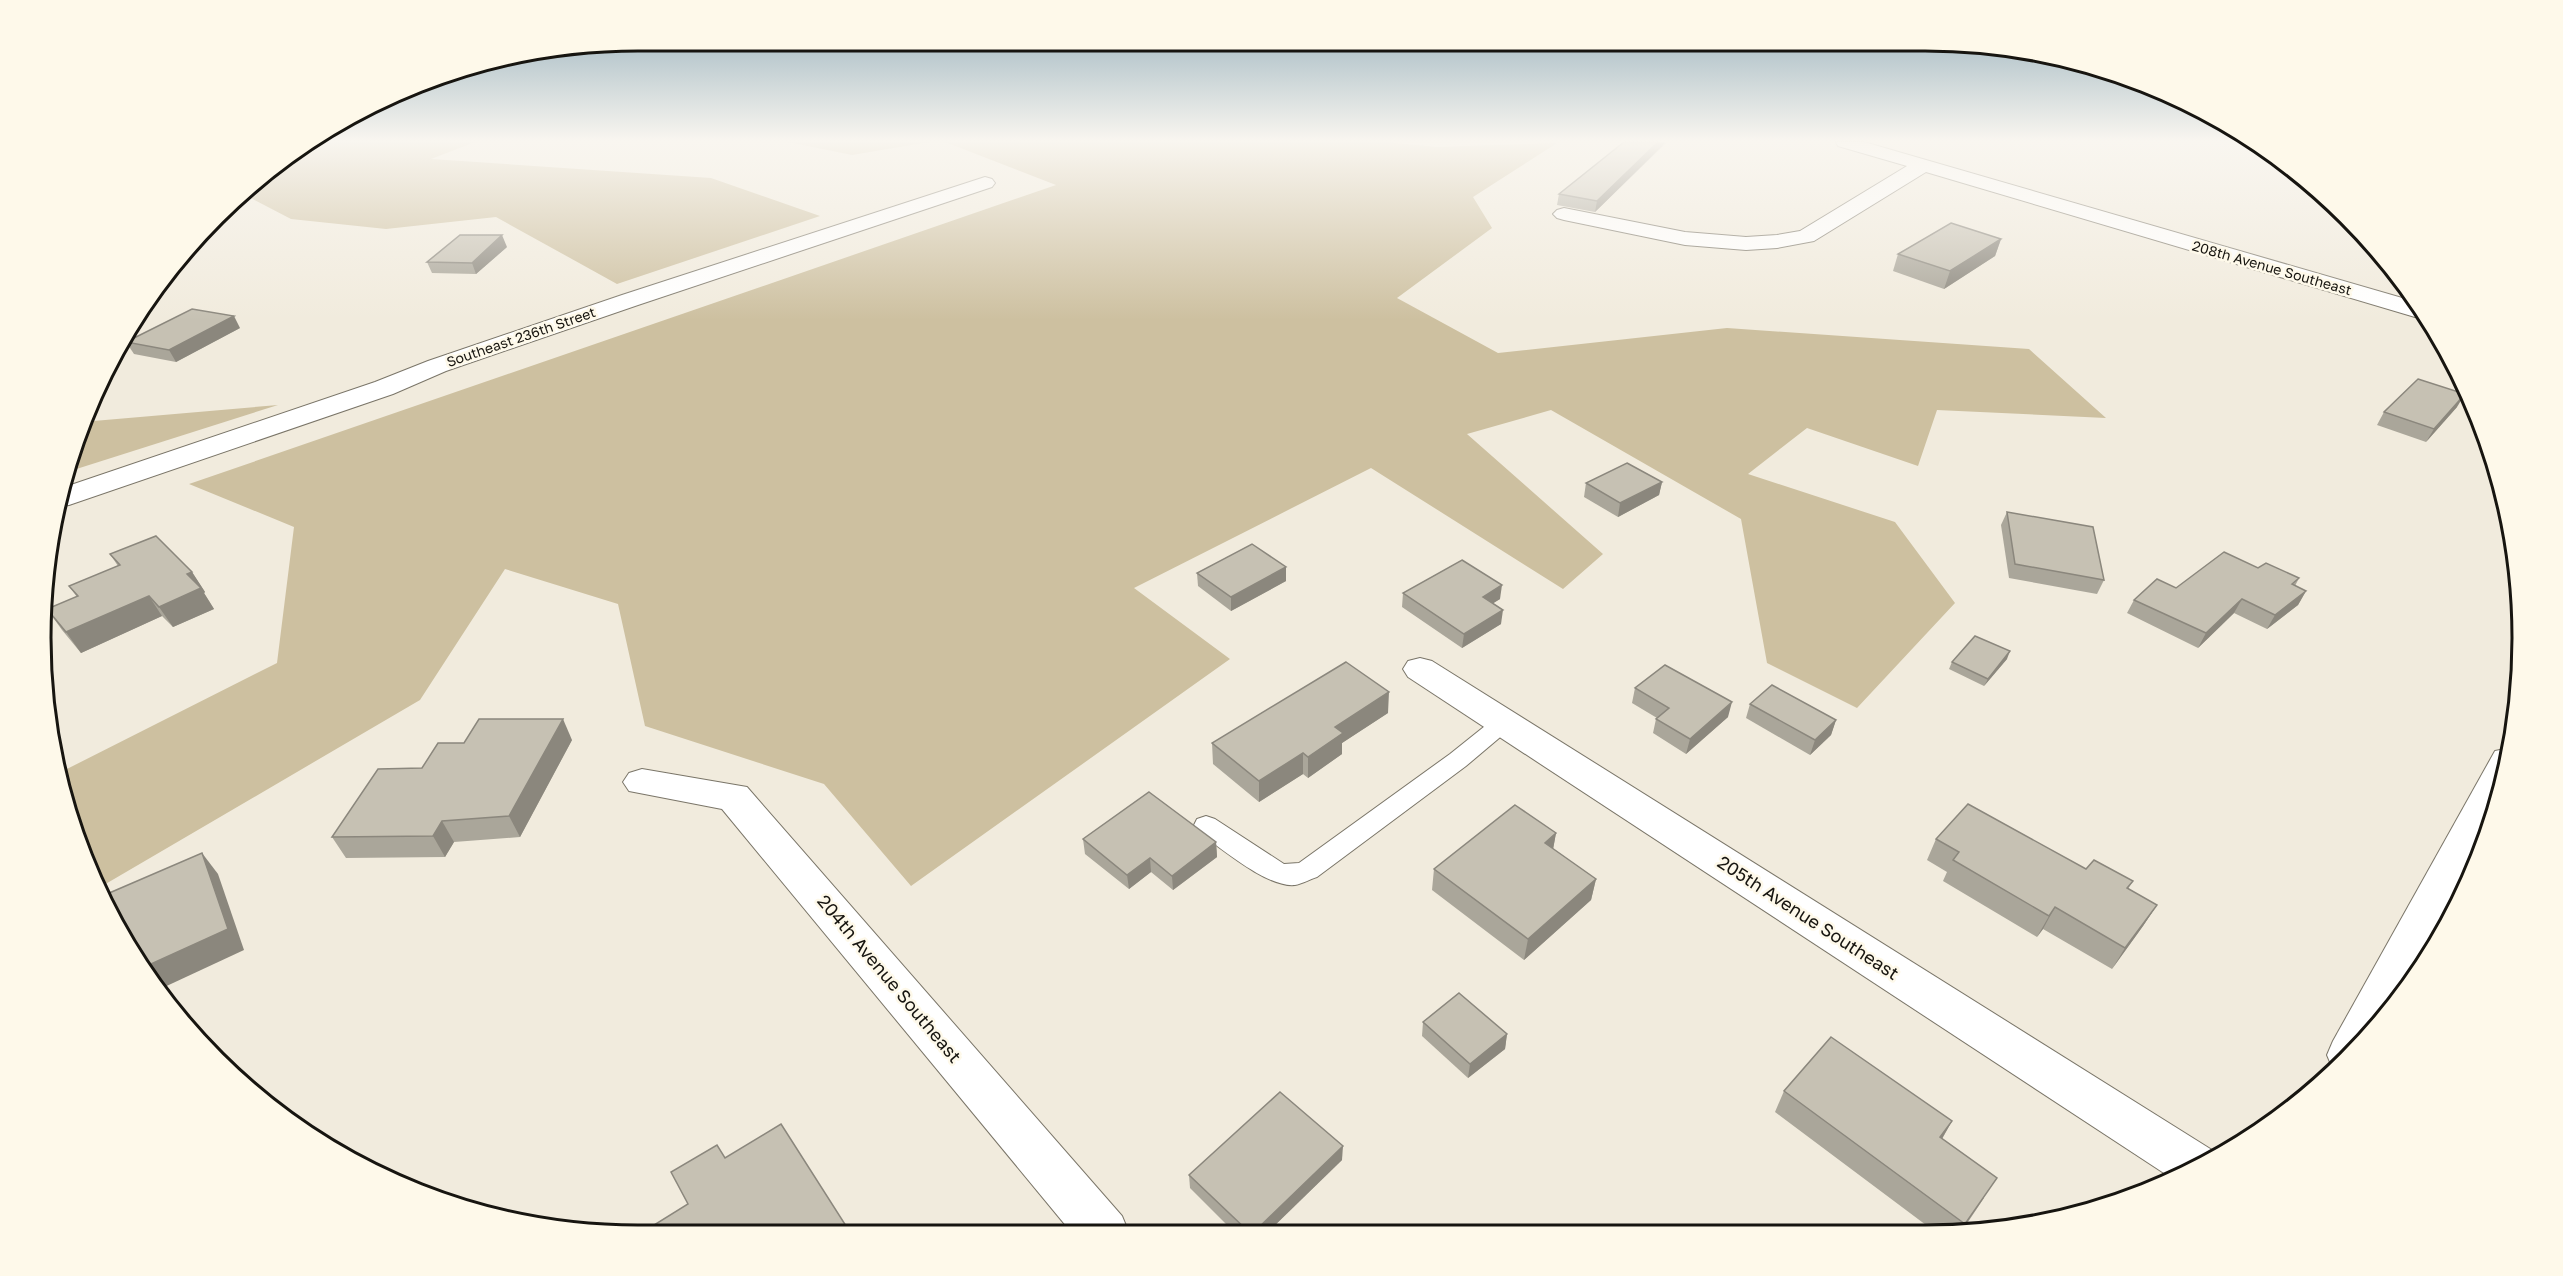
<svg xmlns="http://www.w3.org/2000/svg" width="2563" height="1276" font-family="'Golos Text',sans-serif">
  <style>
    .green { fill: #cdc0a0 }
    .lines { fill: none; stroke-linecap: round; stroke-linejoin: round }
    .lane-casing { stroke: #7a7568; stroke-width: 2 }
    .street-casing { stroke: #7a7568; stroke-width: 2 }
    .secondary-casing { stroke: #7a7568; stroke-width: 2 }
    .lane { fill: #fff; fill-rule: evenodd }
    .street { fill: #fff; fill-rule: evenodd }
    .secondary { fill: #fff; fill-rule: evenodd }
    .wall { fill: #aaa69a }
    .shaded-wall { fill: #8b877d }
    .building { fill: #c6c1b3; stroke: #8b877d; stroke-width: 1.5 }
    .labels { text-anchor: middle; stroke-width: 5; stroke-linejoin: round; paint-order: stroke }
    .far-street-label { font-size: 14px; fill: #171510; stroke: #fef9ea }
    .near-street-label { font-size: 18px; fill: #171510; stroke: #fef9ea }
    .rim { fill: none; stroke: #171510; stroke-width: 3 }
  </style>
  <rect width="100%" height="100%" fill="#f1ebdd"/>
  <g class="green">
    <path d="M308 142H475L431 159 711 178 820 216 617 284 496 217 386 229 291 219 243 194 274 164Z"/>
    <path d="M788 142H929L852 155Z"/>
    <path d="M945 142H1384L1437 147 1557 143 1473 197 1492 228 1397 298 1498 353 1727 328 2029 349 2106 418 1937 410 1918 466 1807 428 1748 474 1895 522 1955 603 1857 708 1767 663 1741 519 1551 410 1467 434 1603 554 1563 589 1371 468 1134 588 1230 659 911 886 824 784 645 726 618 604 505 569 420 700 97 889 61 793 57 774 277 663 294 527 189 484 1056 185Z"/>
    <path d="M278 405 67 472 82 422Z"/>
  </g>
  <g class="lines">
    <g class="lane-casing">
      <path id="lane" d="M1503 715 1511 718 1514 723 1511 728 1466 766 1317 877C1310 879 1302 884 1295 885 1267 888 1220 847 1197 831L1194 825 1197 819 1206 816 1215 819 1284 864 1299 863 1450 754 1495 718Z"/>
    </g>
    <g class="street-casing">
      <g id="street">
        <path d="M1836 142H1864L2416 302 2427 318 2415 317 1926 172 1814 241 1777 248 1746 250 1685 245 1564 220 1557 218 1553 214 1557 210 1564 208 1685 232 1746 237 1777 235 1800 231 1907 166 1838 146Z"/>
        <path d="M985 177 992 179 995 183 992 187 638 305 446 371 393 394 69 505 56 507 62 488 375 382 428 361 622 295Z"/>
        <path d="M1420 658 1432 661 2212 1150 2214 1155 2173 1179 1408 677 1403 669 1408 661Z"/>
        <path d="M642 769 747 787 1122 1216 1129 1233H1072L722 809 629 791 623 782 629 773Z"/>
      </g>
    </g>
    <g class="secondary-casing">
      <path id="secondary" d="M2510 748 2502 792 2484 841 2420 964 2374 1032 2333 1069 2327 1055 2333 1041 2495 751Z"/>
    </g>
    <use href="#lane" class="lane"/>
    <use href="#street" class="street"/>
    <use href="#secondary" class="secondary"/>
  </g>
  <g class="wall">
    <path d="M1666 143 1595 212 1557 205 1559 194Z"/>
    <path d="M2001 239 1995 256 1944 289 1893 271 1898 254Z"/>
    <path d="M507 247 476 274 432 273 427 262Z"/>
    <path d="M240 328 176 362 134 354 126 342Z"/>
    <path d="M2457 407 2426 442 2377 425 2384 412Z"/>
    <path d="M1662 482 1659 495 1618 517 1584 497 1586 483Z"/>
    <path d="M2007 512 2104 580 2097 594 2009 578 2001 525Z"/>
    <path d="M110 554 192 572 205 592 204 593 214 609 173 627 162 616 81 653 62 630 47 609 77 597 69 586 118 566Z"/>
    <path d="M1286 567V581L1231 611 1198 586 1197 573Z"/>
    <path d="M2258 568 2299 578 2295 586 2306 591 2298 605 2267 629 2234 613 2198 648 2127 613 2134 600 2176 588Z"/>
    <path d="M1403 593 1500 599 1493 603 1501 624 1462 648 1402 607Z"/>
    <path d="M2007 659 1984 686 1949 669 1952 662Z"/>
    <path d="M1635 688 1728 717 1686 754 1653 733 1656 719 1657 718 1632 703Z"/>
    <path d="M1750 704 1836 720 1831 735 1810 755 1746 718Z"/>
    <path d="M1388 713 1342 743V754L1308 778 1303 774 1259 802 1213 764 1212 743Z"/>
    <path d="M572 740 520 837 454 842 445 857 346 858 332 837 422 768 464 743Z"/>
    <path d="M1556 833 1553 849 1596 879 1591 900 1524 960 1432 890 1434 869Z"/>
    <path d="M1083 839 1216 842 1217 857 1173 890 1151 872 1129 889 1085 854Z"/>
    <path d="M1936 839 2086 869 2133 881 2128 889 2157 905 2143 926 2112 969 2043 929 2037 937 1943 881 1947 872 1927 860Z"/>
    <path d="M1423 1022 1507 1034 1505 1049 1468 1078 1422 1036Z"/>
    <path d="M1784 1091 1952 1121 1942 1139 1984 1198 1962 1231H1934L1775 1112Z"/>
    <path d="M1342 1160 1268 1232 1235 1233 1190 1188 1189 1175Z"/>
  </g>
  <g class="shaded-wall">
    <path d="M1658 142H1666L1595 212 1597 201Z"/>
    <path d="M502 235 507 247 476 274 472 263Z"/>
    <path d="M2001 239 1995 256 1944 289 1950 271Z"/>
    <path d="M234 316 240 328 176 362 169 350Z"/>
    <path d="M2465 394 2457 407 2426 442 2434 429Z"/>
    <path d="M1662 482 1659 495 1618 517 1620 503Z"/>
    <path d="M1286 567V581L1231 611V597Z"/>
    <path d="M192 572 205 592 204 593 214 609 173 627 159 607 187 574Z"/>
    <path d="M1502 585 1500 599 1481 611 1483 597Z"/>
    <path d="M2306 591 2298 605 2267 629 2275 615Z"/>
    <path d="M149 596 162 616 81 653 66 632Z"/>
    <path d="M2242 599 2234 613 2198 648 2206 633Z"/>
    <path d="M1503 610 1501 624 1462 648 1464 634Z"/>
    <path d="M2010 651 2007 659 1984 686 1988 679Z"/>
    <path d="M1389 692 1388 713 1342 743V754L1308 778V757L1335 727Z"/>
    <path d="M1732 702 1728 717 1686 754 1690 739Z"/>
    <path d="M563 719 572 740 520 837 509 816Z"/>
    <path d="M1836 720 1831 735 1810 755 1815 740Z"/>
    <path d="M1303 753V774L1259 802V781Z"/>
    <path d="M442 821 454 842 445 857 433 836Z"/>
    <path d="M1556 833 1552 855 1545 843Z"/>
    <path d="M1216 842 1217 857 1173 890 1172 876Z"/>
    <path d="M202 853 218 874 244 950 158 990 140 969Z"/>
    <path d="M1150 858 1151 872 1129 889 1127 875Z"/>
    <path d="M1596 879 1591 900 1524 960 1528 939Z"/>
    <path d="M2157 905 2143 926 2112 969 2125 948Z"/>
    <path d="M2055 907 2043 929 2037 937 2049 916Z"/>
    <path d="M1507 1034 1505 1049 1468 1078 1470 1064Z"/>
    <path d="M1952 1121 1940 1142V1137Z"/>
    <path d="M1343 1146 1342 1160 1268 1232H1254Z"/>
    <path d="M848 1229 850 1234H840Z"/>
  </g>
  <g class="building">
    <path d="M1624 142H1658L1597 201 1559 194Z"/>
    <path d="M1951 223 2001 239 1950 271 1898 254Z"/>
    <path d="M460 235H502L472 263 427 262Z"/>
    <path d="M192 309 234 316 169 350 126 342Z"/>
    <path d="M2418 379 2465 394 2434 429 2384 412Z"/>
    <path d="M1627 463 1662 482 1620 503 1586 483Z"/>
    <path d="M2007 512 2093 527 2104 580 2015 564Z"/>
    <path d="M156 536 192 572 187 574 201 588 159 607 149 596 66 632 47 609 78 596 69 586 120 565 110 554Z"/>
    <path d="M1252 544 1286 567 1231 597 1197 573Z"/>
    <path d="M2224 552 2258 568 2266 563 2299 578 2292 584 2306 591 2275 615 2242 599 2206 633 2134 600 2157 579 2176 588Z"/>
    <path d="M1462 560 1502 585 1483 597 1503 610 1464 634 1403 593Z"/>
    <path d="M1975 636 2010 651 1988 679 1952 662Z"/>
    <path d="M1346 662 1389 692 1335 727 1343 733 1308 757 1303 753 1259 781 1212 743Z"/>
    <path d="M1665 665 1732 702 1690 739 1656 719 1669 708 1635 688Z"/>
    <path d="M1772 685 1836 720 1815 740 1750 704Z"/>
    <path d="M479 719H563L509 816 442 821 433 836 332 837 378 769 422 768 438 743H464Z"/>
    <path d="M1149 792 1216 842 1172 876 1150 858 1127 875 1083 839Z"/>
    <path d="M1968 804 2086 869 2094 860 2133 881 2127 888 2157 905 2125 948 2055 907 2049 916 1953 860 1959 852 1936 839Z"/>
    <path d="M1515 805 1556 833 1545 843 1596 879 1528 939 1434 869Z"/>
    <path d="M202 853 228 929 140 969 102 902 100 897Z"/>
    <path d="M1459 993 1507 1034 1470 1064 1423 1022Z"/>
    <path d="M1831 1037 1952 1121 1940 1137 1997 1178 1965 1224 1784 1091Z"/>
    <path d="M1280 1092 1343 1146 1254 1232H1249L1189 1175Z"/>
    <path d="M781 1124 848 1229 840 1234H659L654 1225 688 1204 671 1172 717 1145 725 1158Z"/>
  </g>
  <linearGradient id="sky" x2="0" y2="1"><stop stop-color="#94aeba"/><stop offset="0.44" stop-color="#f9f6f0"/><stop offset="1" stop-color="#f9f6f0" stop-opacity="0"/></linearGradient>
  <rect width="2563" height="320" fill="url(#sky)"/>
  <g class="labels">
    <g class="far-street-label">
      <text transform="translate(2272 268) rotate(16)" y="5">208th Avenue Southeast</text>
      <text transform="translate(521 337) rotate(-19)" y="5">Southeast 236th Street</text>
    </g>
    <g class="near-street-label">
      <text transform="translate(1808 918) rotate(33)" y="6">205th Avenue Southeast</text>
      <text transform="translate(889 979) rotate(50)" y="6">204th Avenue Southeast</text>
    </g>
  </g>
  <path d="M0 0H2563V1276H0ZM638 51H1925A587 587 0 0 1 2512 638V638A587 587 0 0 1 1925 1225H638A587 587 0 0 1 51 638V638A587 587 0 0 1 638 51Z" fill="#fef9ea" fill-rule="evenodd"/>
  <path class="rim" d="M638 51H1925A587 587 0 0 1 2512 638V638A587 587 0 0 1 1925 1225H638A587 587 0 0 1 51 638V638A587 587 0 0 1 638 51Z"/>
</svg>
